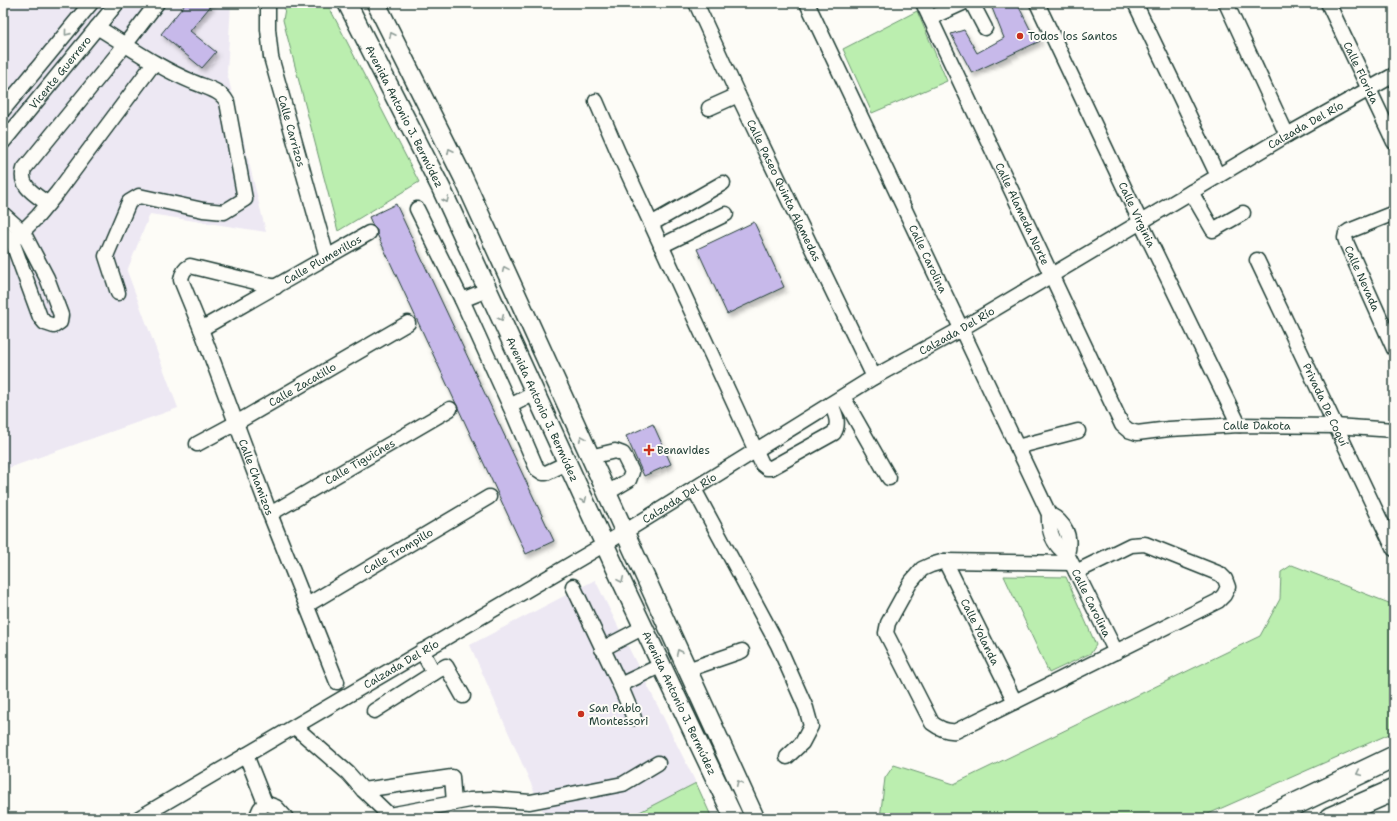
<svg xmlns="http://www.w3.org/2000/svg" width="1397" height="821" font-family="'Shantell Sans',sans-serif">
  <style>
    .built { fill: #ede8f3 }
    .green { fill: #bbeeaf; stroke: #6d9672 }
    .building { fill: #c7b9ea; stroke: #1f3d34; filter: url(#shadow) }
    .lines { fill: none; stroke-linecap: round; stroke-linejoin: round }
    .minor-casing { stroke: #1f3d34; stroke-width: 17 }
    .major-casing { stroke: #1f3d34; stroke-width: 21 }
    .highway-casing { stroke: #1f3d34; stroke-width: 24 }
    .minor { stroke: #fdfcf7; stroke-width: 14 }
    .major { stroke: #fdfcf7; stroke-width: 18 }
    .highway { stroke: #fdfcf7; stroke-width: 21 }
    .oneway { stroke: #8e9c96 }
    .poi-dot { fill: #c8321e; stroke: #fdfcf7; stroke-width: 1.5 }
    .labels { text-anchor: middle; stroke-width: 4; stroke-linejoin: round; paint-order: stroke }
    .poi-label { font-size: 11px; fill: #1f3d34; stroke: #fdfcf7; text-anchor: start }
    .street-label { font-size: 11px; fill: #1f3d34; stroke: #fdfcf7 }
  </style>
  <defs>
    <filter id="shadow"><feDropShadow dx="2.5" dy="4" stdDeviation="2" flood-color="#0004"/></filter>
  </defs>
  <rect width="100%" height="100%" fill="#fdfcf7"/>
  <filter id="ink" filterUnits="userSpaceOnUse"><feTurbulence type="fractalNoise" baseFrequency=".025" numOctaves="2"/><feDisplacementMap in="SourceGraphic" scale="8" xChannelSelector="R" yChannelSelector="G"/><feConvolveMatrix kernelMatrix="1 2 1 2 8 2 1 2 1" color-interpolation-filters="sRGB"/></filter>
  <g filter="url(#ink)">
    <g class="built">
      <path d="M3 3H231L227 73 266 232 150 214 127 271 178 408 3 470Z"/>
      <path d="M595 580 696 783 628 818H546L470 645Z"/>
    </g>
    <g class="green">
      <path d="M286 3H327L419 182 338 231 283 20Z"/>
      <path d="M917 11 947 81 872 113 843 49Z"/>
      <path d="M1292 565 1394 605V732L1199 818H880L885 778 894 765 954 784 1260 636 1280 599 1281 572Z"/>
      <path d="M1004 576 1066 577 1096 645 1091 653 1049 673Z"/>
      <path d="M696 783 712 818H628Z"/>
    </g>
    <g class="building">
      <path d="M186 3H213L190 31 216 52 202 68 161 34Z"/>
      <path d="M990 3H1017L1032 33 1035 31 1040 41 972 73 951 34 964 30 977 53 1004 38Z"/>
      <path d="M396 204 554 541 526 554 377 234V229L373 226 369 217Z"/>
      <path d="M754 222 784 287 727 314 697 249Z"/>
      <path d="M653 424 671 464 644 476 626 436Z"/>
    </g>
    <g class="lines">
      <g class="minor-casing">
        <g id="minor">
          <path id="s1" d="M268 3V29L271 57 327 257"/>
          <path id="s2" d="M696 3 738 95 874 377"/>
          <path id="s3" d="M807 3 1049 514C1048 530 1053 545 1067 554L1116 652"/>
          <path id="s4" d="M923 3 1122 425 1128 430 1137 433 1169 429 1239 425 1335 426 1394 430"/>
          <path d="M972 3 985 28"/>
          <path id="s5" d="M1037 3 1140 221 1239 425"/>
          <path d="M1135 3 1218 176"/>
          <path d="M1226 3 1287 135"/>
          <path id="s6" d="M1328 3 1394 142"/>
          <path d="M930 18 963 3"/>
          <path d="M97 27C128 46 159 68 193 82 204 87 221 90 227 102L245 199 224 212 203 210 139 196 129 202 106 256 118 293"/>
          <path d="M596 101 618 152 762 464 767 468H771L834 433C840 423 835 413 831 404"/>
          <path d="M709 108 738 95"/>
          <path d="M3 110 91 3"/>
          <path id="s7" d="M3 142 117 3"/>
          <path d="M1191 192 1213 230 1243 213"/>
          <path d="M48 204C36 195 18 186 24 169L125 45 157 3"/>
          <path d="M417 209 462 300"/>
          <path id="s8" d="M1394 213 1349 231 1346 233 1345 238 1347 244 1394 349"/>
          <path d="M3 214 23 232 47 278 61 315 60 322 54 326 45 323 40 317 12 241 3 233"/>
          <path d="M651 224 723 183"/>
          <path d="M16 238 38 216 57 193 154 63"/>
          <path d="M661 246 726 214"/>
          <path id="s9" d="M1257 260 1394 549"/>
          <path id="s10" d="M276 287 190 266C184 269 182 273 181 280L201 329 270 514 337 682"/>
          <path d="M487 290 462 300 510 406 537 469 543 473H546L567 463"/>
          <path id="s11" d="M201 329 369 233"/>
          <path d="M843 397 889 478"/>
          <path d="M510 406 535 393"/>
          <path id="s12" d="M197 444 236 423 408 323"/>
          <path d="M1017 447 1078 431"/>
          <path d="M590 457 615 451 623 454 632 472 629 480 607 493"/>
          <path d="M694 489 778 645 806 708 811 726 802 743 787 757"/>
          <path id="s13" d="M270 514 450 409"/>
          <path d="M1049 514C1065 522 1072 537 1067 554"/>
          <path id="s14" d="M945 561 1015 702"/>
          <path d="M1071 563 945 561 931 565 922 569 910 583 888 623 886 633 932 723C940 729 947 732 956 731L1218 601 1224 595 1228 587 1225 579 1220 574 1145 544 1131 545 1076 572"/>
          <path d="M573 586 620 685 634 718"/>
          <path id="s15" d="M307 605 489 497"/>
          <path d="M602 649 644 627"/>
          <path d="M687 670 742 651"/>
          <path d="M434 673 446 666 463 696"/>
          <path d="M620 685 662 665"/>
          <path d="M374 711 434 673 422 651"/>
          <path d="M295 727 348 773 363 790 389 815 470 800 492 799 530 802 623 784 658 763"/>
          <path d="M246 755 265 803"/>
          <path d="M363 790 452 777 454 803"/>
          <path d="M265 803 276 807 286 818"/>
          <path id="s16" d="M139 818 605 544 874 377 961 329 1287 135 1394 75"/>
          <path d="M256 818 260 809 265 803"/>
        </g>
      </g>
      <g class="major-casing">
        <g id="major">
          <path id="s17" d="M347 3 441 188 621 580 734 818"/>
          <path d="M376 3 463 177 755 818"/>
        </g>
      </g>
      <g class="highway-casing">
        <g id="highway">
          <path d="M1266 818 1394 757"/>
          <path d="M1330 818 1394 790"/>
        </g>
      </g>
      <use href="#minor" class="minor"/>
      <use href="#major" class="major"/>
      <use href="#highway" class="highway"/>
    </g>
    <defs><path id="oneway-chevron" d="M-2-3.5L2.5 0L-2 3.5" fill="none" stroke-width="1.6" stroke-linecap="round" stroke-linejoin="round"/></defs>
    <g class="oneway">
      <use href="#oneway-chevron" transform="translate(67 33) rotate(129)"/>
      <use href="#oneway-chevron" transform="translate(392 35) rotate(-116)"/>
      <use href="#oneway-chevron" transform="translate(450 151) rotate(-116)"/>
      <use href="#oneway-chevron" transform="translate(446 200) rotate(65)"/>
      <use href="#oneway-chevron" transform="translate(505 269) rotate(-114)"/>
      <use href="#oneway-chevron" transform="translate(501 318) rotate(65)"/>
      <use href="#oneway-chevron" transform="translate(582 438) rotate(-114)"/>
      <use href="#oneway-chevron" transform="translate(584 500) rotate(65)"/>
      <use href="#oneway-chevron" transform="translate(621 580) rotate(65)"/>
      <use href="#oneway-chevron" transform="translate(679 652) rotate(-115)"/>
      <use href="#oneway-chevron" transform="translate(1359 773) rotate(155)"/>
      <use href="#oneway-chevron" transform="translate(739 783) rotate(-115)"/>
    </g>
  </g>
  <g class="poi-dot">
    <circle cx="1020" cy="36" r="4"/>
    <path d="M647 444h4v4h4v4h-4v4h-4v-4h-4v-4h4z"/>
    <circle cx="581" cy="714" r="4"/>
  </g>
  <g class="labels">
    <g class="poi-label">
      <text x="1028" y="40">Todos los Santos</text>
      <text x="657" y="454">Benavides</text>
      <text x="589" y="712">San Pablo<tspan x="589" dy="13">Montessori</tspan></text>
    </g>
    <g class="street-label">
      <text dy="4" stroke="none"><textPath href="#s6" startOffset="77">Calle Florida</textPath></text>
      <text dy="4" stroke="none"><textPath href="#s7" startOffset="90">Vicente Guerrero</textPath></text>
      <text dy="4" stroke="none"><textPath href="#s17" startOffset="127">Avenida Antonio J. Bermúdez</textPath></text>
      <text dy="4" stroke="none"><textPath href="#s16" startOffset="1357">Calzada Del Río</textPath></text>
      <text dy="4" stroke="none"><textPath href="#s1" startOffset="131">Calle Carrizos</textPath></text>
      <text dy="4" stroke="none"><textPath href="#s2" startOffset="207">Calle Paseo Quinta Alamedas</textPath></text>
      <text dy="4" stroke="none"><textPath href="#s4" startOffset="233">Calle Alameda Norte</textPath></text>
      <text dy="4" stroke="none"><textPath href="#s5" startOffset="234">Calle Virginia</textPath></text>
      <text dy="4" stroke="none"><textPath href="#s3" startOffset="283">Calle Carolina</textPath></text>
      <text dy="4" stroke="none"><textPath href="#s11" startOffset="140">Calle Plumerillos</textPath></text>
      <text dy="4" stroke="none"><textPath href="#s8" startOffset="101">Calle Nevada</textPath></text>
      <text dy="4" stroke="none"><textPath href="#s16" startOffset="952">Calzada Del Río</textPath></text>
      <text dy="4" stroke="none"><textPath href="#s12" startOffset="121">Calle Zacatillo</textPath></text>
      <text dy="4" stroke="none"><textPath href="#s9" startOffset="160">Privada De Coquí</textPath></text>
      <text dy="4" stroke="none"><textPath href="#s17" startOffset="451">Avenida Antonio J. Bermúdez</textPath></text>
      <text dy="4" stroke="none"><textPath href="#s4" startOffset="604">Calle Dakota</textPath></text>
      <text dy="4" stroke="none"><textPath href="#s13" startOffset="104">Calle Tiguiches</textPath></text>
      <text dy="4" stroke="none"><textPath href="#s10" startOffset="317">Calle Chamizos</textPath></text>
      <text dy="4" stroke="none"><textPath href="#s16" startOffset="628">Calzada Del Río</textPath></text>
      <text dy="4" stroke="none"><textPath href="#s15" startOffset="106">Calle Trompillo</textPath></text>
      <text dy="4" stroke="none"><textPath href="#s3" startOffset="666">Calle Carolina</textPath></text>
      <text dy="4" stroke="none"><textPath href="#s14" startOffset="79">Calle Yolanda</textPath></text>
      <text dy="4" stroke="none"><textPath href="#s16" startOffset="304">Calzada Del Río</textPath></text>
      <text dy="4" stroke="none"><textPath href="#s17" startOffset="775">Avenida Antonio J. Bermúdez</textPath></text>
    </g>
  </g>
  <rect width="1397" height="821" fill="none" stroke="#fdfcf7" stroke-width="16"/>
  <rect x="8" y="8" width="1381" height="805" fill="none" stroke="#1f3d34" stroke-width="1.5" filter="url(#ink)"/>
</svg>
